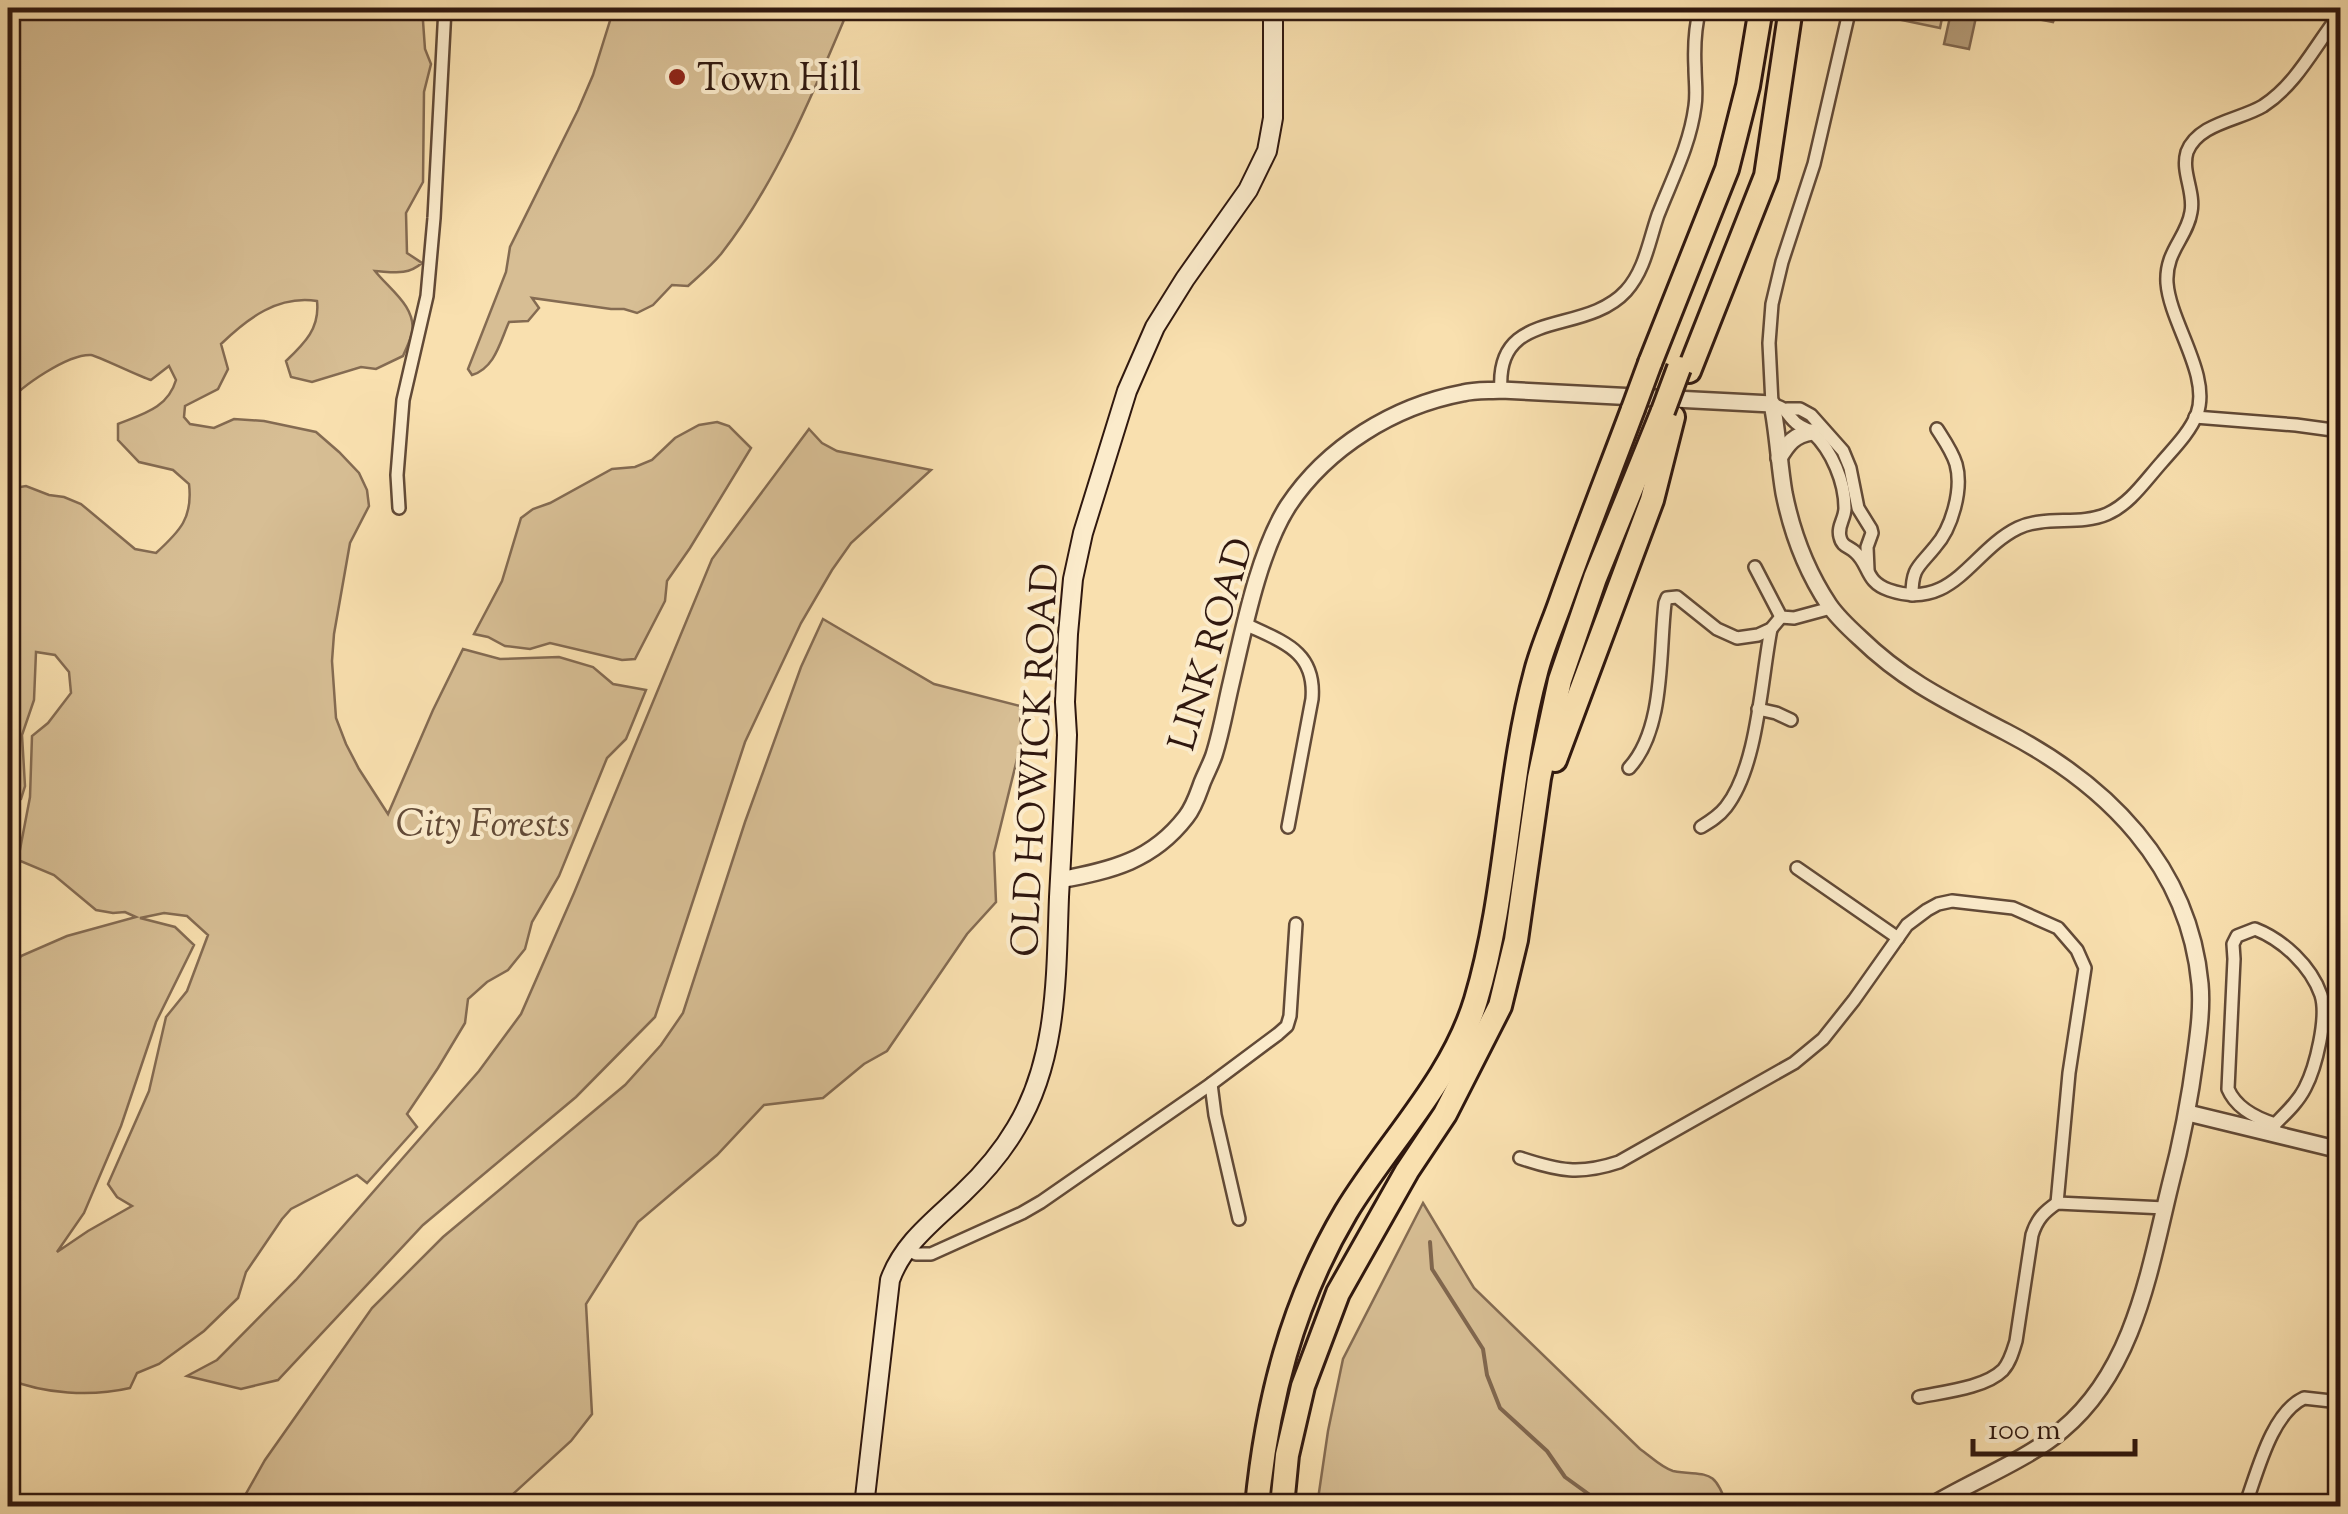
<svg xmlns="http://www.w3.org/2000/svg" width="2348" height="1514" font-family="'Sorts Mill Goudy',serif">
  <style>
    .green { fill: #d7be94; stroke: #846b52; stroke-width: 2.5; fill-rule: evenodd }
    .water { fill: #b59c79; stroke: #80674f; stroke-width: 2.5 }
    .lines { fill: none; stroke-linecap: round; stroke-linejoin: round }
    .stream { stroke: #80674f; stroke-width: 4 }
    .minor-casing { stroke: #624a37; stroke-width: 16 }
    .tertiary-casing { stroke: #624a37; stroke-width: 20 }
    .secondary-casing { stroke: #30180f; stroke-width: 22 }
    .motorway-casing { stroke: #30180f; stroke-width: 28 }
    .minor { stroke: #fbebcb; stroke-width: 11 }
    .tertiary { stroke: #fbebcb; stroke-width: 15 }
    .secondary { stroke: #fbebcb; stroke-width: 18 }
    .motorway { stroke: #f9e0af; stroke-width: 22 }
    .motorway-bridge-casing { stroke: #30180f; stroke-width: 28; stroke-linecap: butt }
    .motorway-bridge { stroke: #f9e0af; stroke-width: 22 }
    .poi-dot { fill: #8f2418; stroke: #fbebcb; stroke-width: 4 }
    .labels { text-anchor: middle; stroke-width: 8; stroke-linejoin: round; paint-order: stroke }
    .poi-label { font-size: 38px; fill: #30180f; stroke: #fbebcb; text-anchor: start }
    .street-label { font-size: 38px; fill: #30180f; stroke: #fbebcb }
    .park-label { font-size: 38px; font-style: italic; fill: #624a37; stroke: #fbebcb }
  </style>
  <rect width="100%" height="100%" fill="#f9e0af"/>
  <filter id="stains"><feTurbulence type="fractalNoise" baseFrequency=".002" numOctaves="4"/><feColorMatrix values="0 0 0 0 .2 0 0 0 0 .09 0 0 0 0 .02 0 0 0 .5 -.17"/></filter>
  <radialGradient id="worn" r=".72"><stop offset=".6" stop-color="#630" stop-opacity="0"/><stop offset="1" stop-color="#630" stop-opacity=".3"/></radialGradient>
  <g class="green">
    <path d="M8 8H429L423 21 425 49 431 64 424 92 423 182 406 213 407 253 422 263C407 276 393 272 375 271 389 289 417 307 412 333 410 341 406 349 403 356L376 369 361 367 312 382 291 377 286 361C305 343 320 328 317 301 278 295 248 318 221 344L228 369 218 389 185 406 184 417 190 424 214 428 234 419 264 421 316 432 339 452 359 473 367 490 369 506 350 543 334 634 332 661 336 718 346 744 359 769 388 814 433 710 463 649 500 659 559 657 593 667 613 684 646 690 626 739 607 758 559 876 532 922 525 949 508 970 487 982 468 999 465 1023 438 1068 407 1114 417 1127 367 1183 357 1175 291 1209 282 1219 246 1272 238 1298 204 1331 159 1364 137 1373 130 1388C91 1397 44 1394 8 1379V969L12 970 21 956 67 936 136 917 125 912 113 913 96 910 54 875 18 860 30 797 32 736 48 723 71 693 69 672 55 655 36 652 34 700 22 735 25 786 21 799 8 809V489L26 486 49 495 64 497 81 504 135 549 156 553C180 531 193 518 189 484L173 470 139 462 118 440V424C143 414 168 408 176 380L169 366 151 380C140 377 98 356 91 355 68 354 21 386 8 403ZM164 913 187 916 208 935 187 991 166 1017 149 1091 108 1184 117 1197 132 1206 88 1231 57 1252 84 1213 121 1126 156 1022 194 945 175 927 140 918Z"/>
    <path d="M614 8H849C815 89 776 184 721 254 711 266 699 276 688 286L672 285 653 305 637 313 624 309H611L532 298 539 308 528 321 509 322C500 342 495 368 472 375L468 369 506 272 510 247 578 110 593 75Z"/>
    <path d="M1874 8H1944L1940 28 1873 14Z"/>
    <path d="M1997 8H2059L2053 22 1996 11Z"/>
    <path d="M717 422 729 426 751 448 690 548 667 581 665 601 635 659 622 660 550 643 530 649 505 646 488 637 474 634 502 581 521 518 533 509 550 503 612 469 635 467 652 460 675 438 699 425Z"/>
    <path d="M809 429 822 443 837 451 931 470 851 543 832 570 801 623 745 742 655 1017 576 1097 423 1225 278 1380 241 1389 187 1376 217 1360 296 1280 479 1071 521 1014 574 893 712 559Z"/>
    <path d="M823 619 934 684 1020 706 1021 743 994 853 996 902 967 934 887 1051 864 1064 823 1098 764 1105 717 1155 638 1222 586 1304 592 1414 571 1441 500 1506H239L265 1460 372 1308 443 1237 625 1085 661 1045 683 1013 745 822 801 667Z"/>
    <path d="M1423 1203 1474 1288 1640 1449C1650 1456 1662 1468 1673 1471 1706 1477 1714 1466 1727 1506H1317L1328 1431 1343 1359Z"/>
  </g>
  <path class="water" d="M1952 8H1978L1969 49 1944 44Z"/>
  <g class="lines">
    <path class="stream" d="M1430 1242 1432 1269 1483 1349 1487 1375 1500 1408 1547 1451 1565 1477 1605 1506"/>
    <g class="minor-casing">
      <g id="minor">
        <path d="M1850 8 1814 164 1782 262 1772 304 1769 343 1772 404C1789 410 1783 410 1794 421 1799 427 1807 428 1813 433 1832 451 1845 482 1845 508 1845 519 1837 526 1840 537 1842 547 1849 546 1855 552 1870 565 1865 582 1889 590 1953 612 1971 551 2018 528 2046 515 2079 526 2107 514 2130 504 2145 481 2162 462 2174 448 2190 432 2197 414 2211 375 2170 323 2167 283 2165 251 2187 238 2191 212 2195 192 2181 172 2187 152 2198 123 2240 120 2263 106 2298 83 2315 45 2340 14"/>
        <path d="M1501 390C1495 306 1584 337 1626 291 1645 270 1649 241 1658 215 1672 179 1690 145 1695 106 1697 93 1695 81 1695 68 1694 48 1695 27 1700 8"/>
        <path d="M1787 409H1800L1811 415 1843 451 1850 468 1858 508 1871 529 1872 533 1867 547 1868 570"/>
        <path d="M2195 417 2296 425 2340 431"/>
        <path d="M399 508 397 475 403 400 427 296 434 218 445 8"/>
        <path d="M1755 567 1781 617 1794 618 1831 608"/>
        <path d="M1912 595C1912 567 1919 567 1935 547 1952 528 1963 489 1956 464 1952 451 1944 440 1937 429"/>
        <path d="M1245 624C1283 642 1316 651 1312 699L1288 827"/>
        <path d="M1758 709 1776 713 1791 720"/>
        <path d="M1629 768C1665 729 1659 654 1665 603L1667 598 1677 597 1717 629 1737 638 1758 635 1771 629 1781 617"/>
        <path d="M1701 827C1711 821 1719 816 1726 807 1758 766 1761 680 1771 629"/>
        <path d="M1797 868 1898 938"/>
        <path d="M1211 1084 1215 1115 1239 1219"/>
        <path d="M2274 1135 2275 1124C2286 1113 2298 1102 2305 1088 2316 1067 2328 1017 2321 995 2311 966 2283 940 2255 929L2237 936 2233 944 2234 959 2228 1089C2236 1108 2256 1118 2275 1124"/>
        <path d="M1520 1158C1559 1171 1580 1175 1619 1162L1794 1063 1823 1039 1854 1000 1907 925 1927 910 1938 904 1952 901 2013 908 2058 928 2077 950 2085 968 2069 1073 2057 1203"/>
        <path d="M905 1249 916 1254H931L1022 1213 1041 1202 1211 1084 1278 1034 1287 1026 1290 1016 1296 924"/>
        <path d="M1919 1397C1943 1392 1985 1388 2003 1370 2010 1362 2013 1351 2016 1341L2032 1235C2037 1219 2044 1212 2057 1203L2165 1208"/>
        <path d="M2245 1506C2257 1474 2271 1413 2304 1398L2340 1402"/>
      </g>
    </g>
    <g class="tertiary-casing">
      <g id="tertiary">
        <path d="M1779 458C1788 443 1794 435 1812 432"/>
        <path d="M1060 880C1112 870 1152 861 1186 817 1194 807 1198 794 1202 783 1206 773 1211 764 1214 755 1221 733 1225 710 1230 688 1243 633 1258 553 1288 506 1327 447 1394 406 1463 393 1475 390 1489 391 1501 390L1772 404C1778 433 1779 464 1784 493 1792 533 1807 572 1829 605 1838 618 1849 628 1860 638 1905 682 1951 703 2006 732 2106 784 2189 865 2200 984 2202 1007 2199 1030 2196 1052 2190 1098 2182 1141 2170 1186 2149 1272 2134 1370 2062 1430 2027 1460 1972 1481 1931 1506"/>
        <path d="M2188 1113 2340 1150"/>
      </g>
    </g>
    <g class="secondary-casing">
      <path id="secondary" d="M864 1506 890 1280C903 1243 935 1220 963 1193 983 1174 1002 1152 1016 1128 1058 1059 1056 975 1059 897 1062 843 1065 789 1067 735L1065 702 1068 634 1073 579 1083 533 1127 391 1155 327 1185 279 1248 190 1267 151 1273 118V8"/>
    </g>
    <g class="motorway-casing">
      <g id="motorway">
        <path d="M1650 363 1727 169 1748 86 1761 8"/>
        <path d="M1689 371 1766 176 1791 8"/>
        <path d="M1555 760 1652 500 1673 417"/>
        <path d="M1257 1506C1267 1402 1292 1303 1346 1212 1389 1141 1452 1080 1476 1000 1508 893 1507 779 1536 672 1542 648 1553 624 1561 601 1584 536 1609 473 1633 409"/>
        <path d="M1282 1506 1287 1455 1303 1386 1338 1293 1407 1171 1445 1114 1500 1006 1516 940 1539 778 1560 680 1595 578 1663 411"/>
      </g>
    </g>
    <use href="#minor" class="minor"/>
    <use href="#tertiary" class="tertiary"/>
    <use href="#secondary" class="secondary"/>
    <use href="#motorway" class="motorway"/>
    <g class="motorway-bridge-casing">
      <g id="motorway-bridge">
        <path d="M1633 409 1650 363"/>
        <path d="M1663 411 1679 368"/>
      </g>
    </g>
    <use href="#motorway-bridge" class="motorway-bridge"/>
  </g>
  <circle class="poi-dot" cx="677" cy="77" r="10"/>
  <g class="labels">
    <g class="poi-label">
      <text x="697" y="90">Town Hill</text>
    </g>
    <g class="street-label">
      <text transform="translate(1210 644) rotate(-74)" y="13">LINK ROAD</text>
      <text transform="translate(1034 760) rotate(-87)" y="13">OLD HOWICK ROAD</text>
    </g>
    <g class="park-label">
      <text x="483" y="836">City Forests</text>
    </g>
  </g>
  <rect width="2348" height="1514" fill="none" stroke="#f9e0af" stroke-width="40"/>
  <rect x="10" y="10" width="2328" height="1494" fill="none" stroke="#30180f" stroke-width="5"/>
  <rect x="20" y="20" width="2308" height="1474" fill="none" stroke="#30180f" stroke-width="2.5"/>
  <path d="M1973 1439v15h162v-15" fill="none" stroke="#30180f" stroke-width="5"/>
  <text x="1988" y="1439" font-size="30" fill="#30180f" stroke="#fbebcb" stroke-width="8" paint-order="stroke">100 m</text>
  <rect width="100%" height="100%" filter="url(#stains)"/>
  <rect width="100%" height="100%" fill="url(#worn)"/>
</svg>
